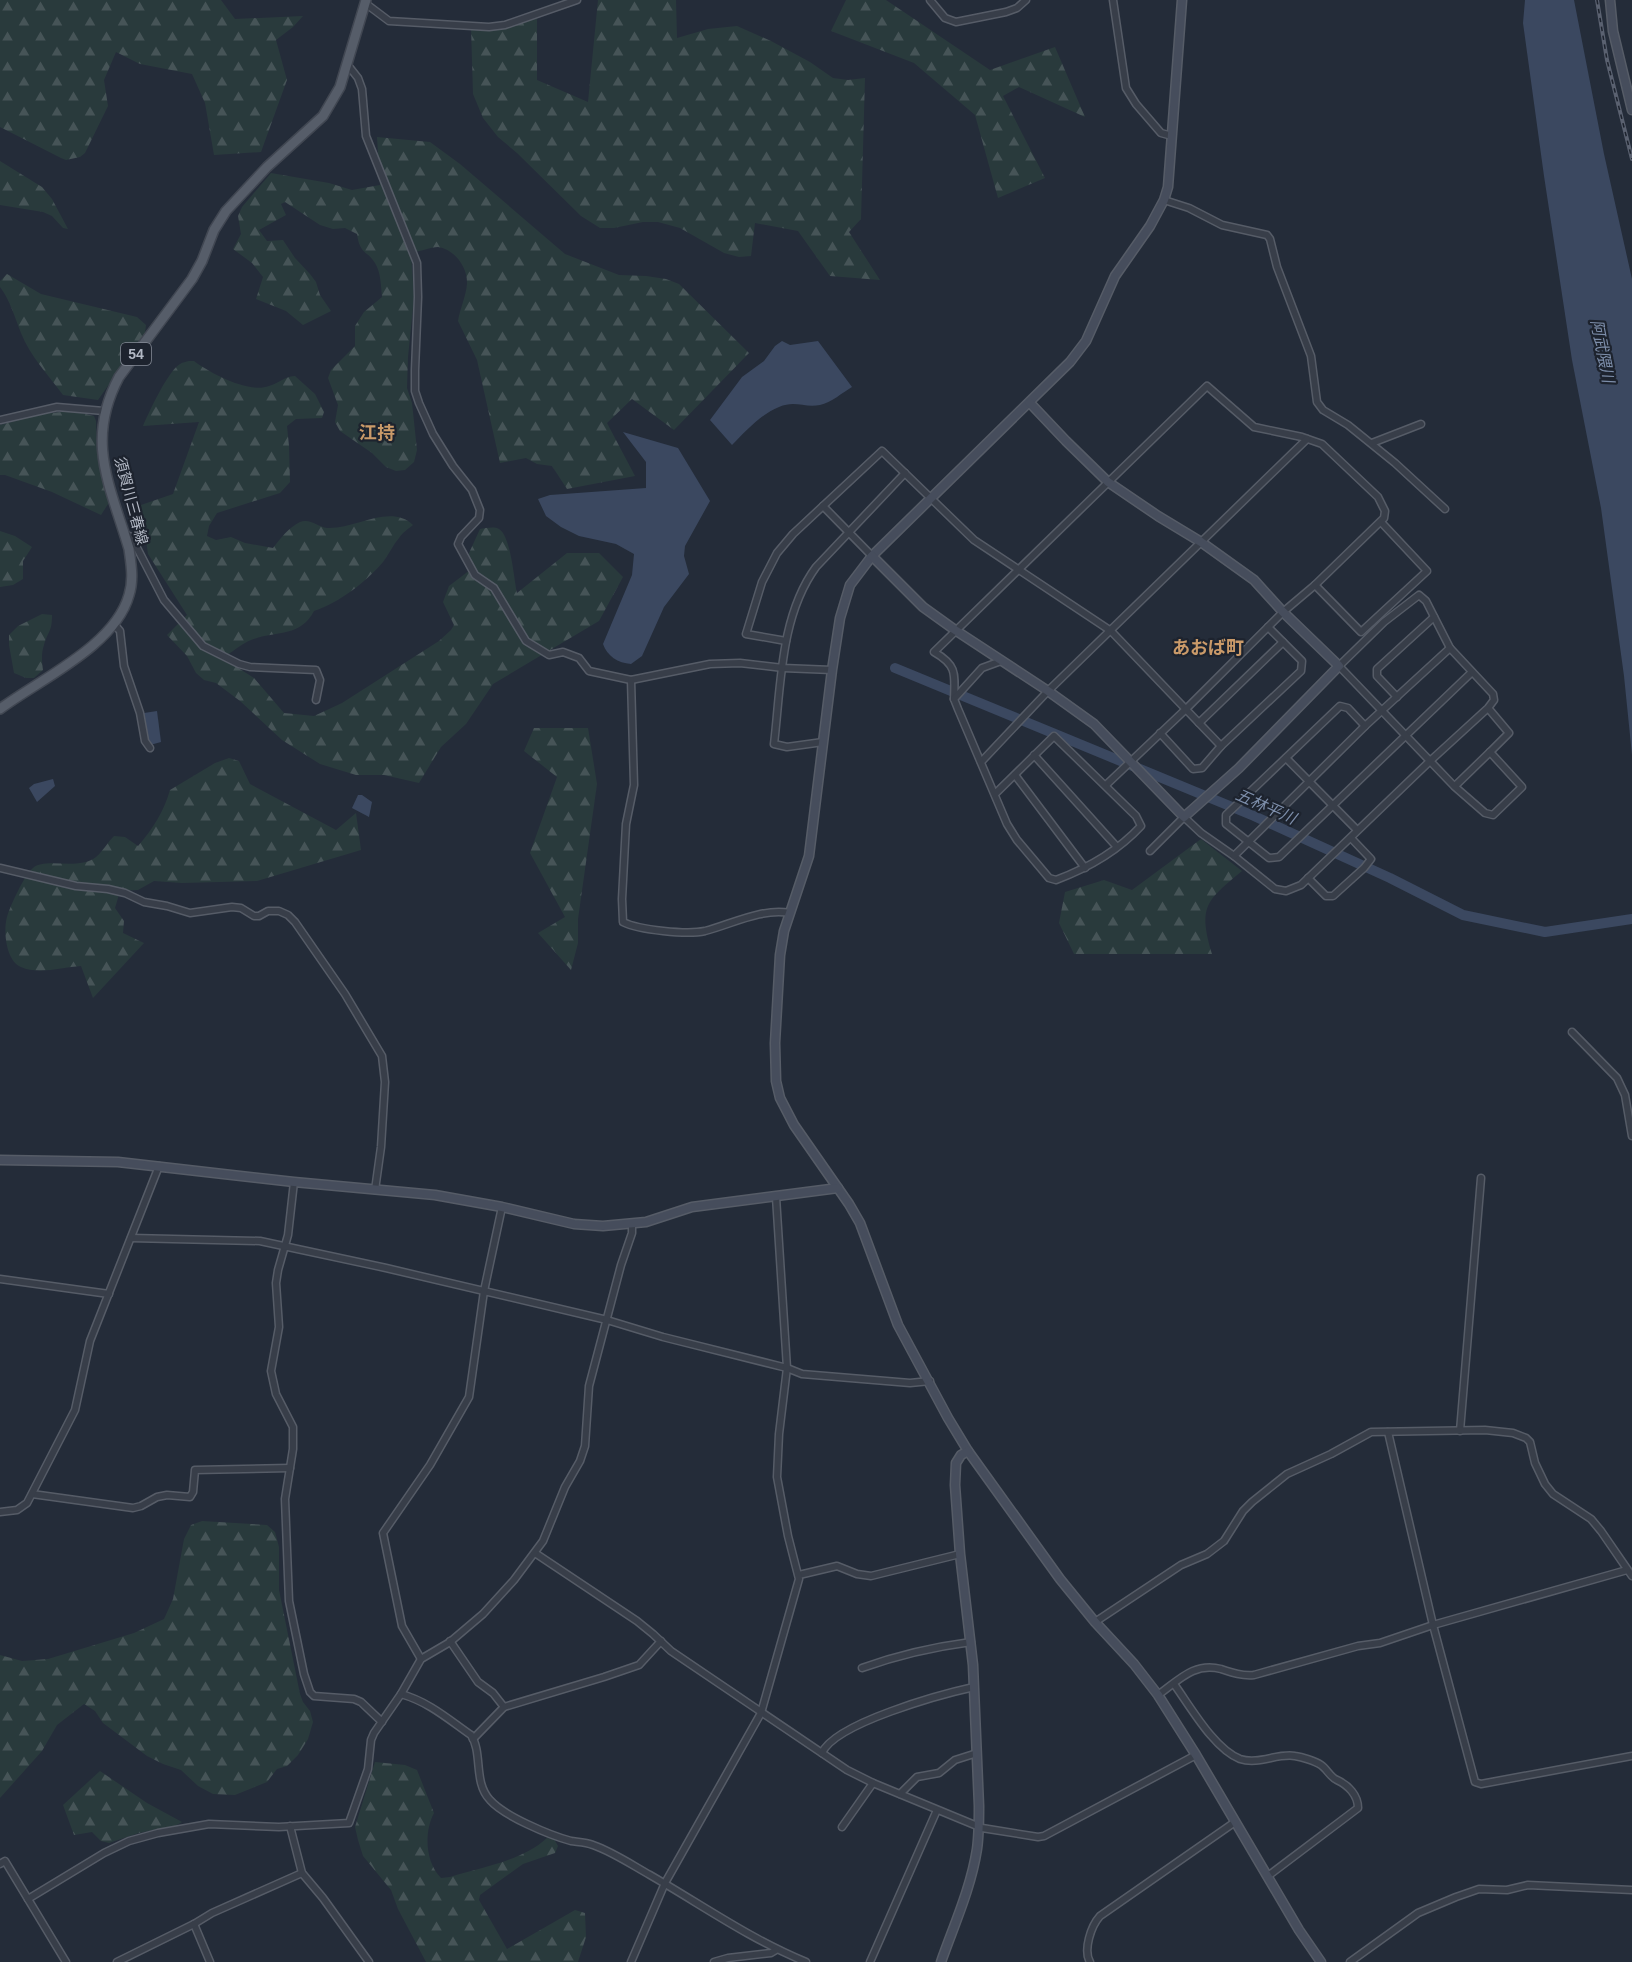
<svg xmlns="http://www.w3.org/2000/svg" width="1632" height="1962" font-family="Helvetica,'Noto Sans JP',sans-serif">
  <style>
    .forest { fill: url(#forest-firs) }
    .water { fill: #3b4860 }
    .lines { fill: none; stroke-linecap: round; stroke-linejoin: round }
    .river { stroke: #3b4860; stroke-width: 10 }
    .street-casing { stroke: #565c67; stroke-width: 9 }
    .secondary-casing { stroke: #565c67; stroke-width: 11 }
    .primary-casing { stroke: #414752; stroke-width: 12 }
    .street { stroke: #383e49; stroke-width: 6 }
    .secondary { stroke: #464d5c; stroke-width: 8 }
    .primary { stroke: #565d69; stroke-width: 9 }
    .rail-casing { stroke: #5a6170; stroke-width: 4 }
    .rail { stroke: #1d232e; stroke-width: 1.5; stroke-dasharray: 4.5; stroke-linecap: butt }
    .labels { text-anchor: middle; stroke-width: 4.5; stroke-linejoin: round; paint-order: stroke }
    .shield { fill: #1d232e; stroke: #868c98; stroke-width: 1.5 }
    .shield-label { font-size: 14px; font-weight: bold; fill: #b3b9c5 }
    .street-label { font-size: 15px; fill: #b3b9c5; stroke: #1d232e }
    .water-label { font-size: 16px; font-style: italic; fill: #7d8eaa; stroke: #1d232e }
    .quarter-label { font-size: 18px; font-weight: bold; fill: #ca9a69; stroke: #1d232e }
  </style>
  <defs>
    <pattern id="forest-firs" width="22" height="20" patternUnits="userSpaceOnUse" patternTransform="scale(1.5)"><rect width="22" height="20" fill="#293a3c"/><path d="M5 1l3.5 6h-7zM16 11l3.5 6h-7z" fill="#465457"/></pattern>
  </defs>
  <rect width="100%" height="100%" fill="#242c39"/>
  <g class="forest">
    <path d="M0 0H221L235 19 303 16 293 27 276 40 287 80 261 152 214 155 205 103 192 74 140 64 116 52 104 80 108 106 85 153 80 157 66 160 61 158 0 127Z"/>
    <path d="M598 0H676L677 38 708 29 737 26 771 41 810 62 833 78 848 80 865 78 861 219 849 232 880 280 830 276 798 231 755 223 751 256 739 257 724 253 680 228 658 222H643L614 228H600L581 216 517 153 498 137 483 118 473 94 471 27 537 19V80L588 102Z"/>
    <path d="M846 0H886L990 70 1055 47 1085 117 1019 87 1003 96 1045 178 998 198 975 115 914 63 831 31Z"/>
    <path d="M377 137 430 142 460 164 565 254 619 275 646 276 666 279 679 284 749 353 674 430 632 399 607 423 635 476 567 489 552 466 537 464 526 458 500 463 477 360 458 321C460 309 466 296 467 284 468 267 454 249 438 247 431 247 420 252 411 252L414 298 408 357 407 388 412 403 417 450 414 462 405 470 396 471 386 467 372 453 340 431 335 422 338 405 328 378 331 370 355 346V326L364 312 382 297C381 287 381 272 375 263 367 250 360 255 357 234L345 228 333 229 320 225 285 202 281 204 286 215 259 230 267 241 283 240 295 258 310 274 316 282 320 295 331 311 303 325 286 311 256 299 263 277 252 263 233 249 241 234 238 216 242 207 271 173 329 183 352 190 380 185Z"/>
    <path d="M0 161 42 187 52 199 68 229 63 228 52 216 43 212 0 205Z"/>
    <path d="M7 274 41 294 137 317 146 325 145 333 98 400 63 395C49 376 30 356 21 333 15 318 10 300 0 287V281Z"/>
    <path d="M189 361H194C210 373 249 394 269 386 280 383 283 377 295 376L315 394 324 412 322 418 296 419 287 426 289 446 290 482 280 493 217 513 209 526 207 536 216 540 231 537 245 543 273 548C281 538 288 528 300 522 310 518 318 527 327 528 354 530 390 503 413 525 408 529 402 533 399 538 393 545 389 554 383 562 365 583 340 602 314 611 300 638 276 630 251 640 243 643 235 650 227 655L229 662 254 678 284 713 314 716 342 703 439 641 451 630 454 625 443 602 449 586 470 570 469 553 480 529C486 528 494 526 499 529 511 536 514 580 517 593L567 553H599L623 577 599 621 493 684 466 724 441 747 419 783 384 775H356L320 764 282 740 240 701 216 683 204 680 196 673 187 656 167 635 187 615 148 554 141 505 173 494 199 422 143 426C149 412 168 371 180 364 183 362 186 362 189 361Z"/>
    <path d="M61 412H77L94 416 96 421 97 452 110 501 101 515 52 492 5 475H0V425L40 414Z"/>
    <path d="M0 531 15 536 32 547 23 561V579L13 585 0 587Z"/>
    <path d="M42 614 52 615C52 632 48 631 44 645 41 653 42 662 43 670L34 678H26L14 673 9 645V635L18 626Z"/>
    <path d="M534 728H588L597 784 578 919V943L571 970 538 933 565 917 530 853 557 777 524 751Z"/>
    <path d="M229 758 239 761 250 784 336 830 356 813 361 850 257 881 182 883 154 881 138 890 120 891 115 908 124 921 123 933 144 943 93 998 81 966C62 967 39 975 21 967 6 961 3 931 7 917 10 906 25 874 33 868 46 857 78 871 96 857 102 852 108 842 114 836L125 837 138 846C153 829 164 811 170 790L215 763Z"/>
    <path d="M1201 839 1242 871C1206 901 1198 906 1212 954H1074L1059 923 1065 892 1104 880 1132 890Z"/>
    <path d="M202 1521 267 1525 275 1532 279 1547V1590L300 1694 303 1702 310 1711 313 1722 308 1739 298 1755 287 1766 277 1769 267 1782 235 1795 213 1794 198 1786 181 1770 163 1764 147 1756 103 1723 95 1711 84 1704 57 1725 42 1751 0 1798V1655L22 1661 48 1659 134 1633 164 1619 173 1599 184 1539 191 1525Z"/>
    <path d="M375 1762 405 1765 417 1770 434 1813C424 1832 425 1862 441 1878L450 1877C482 1867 522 1861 547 1838L554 1839 558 1846 555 1853 523 1864 480 1895 479 1900 507 1949 575 1910 585 1913 586 1937 578 1962H426L398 1909 391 1890 363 1856 358 1840 355 1827Z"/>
    <path d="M100 1771 147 1803 182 1822 175 1826 139 1833 109 1843 101 1841 92 1832 74 1835 63 1805Z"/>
  </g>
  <g class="water">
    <path d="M1525 0H1574L1604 154 1632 279V755L1624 676 1601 508 1572 360 1544 176 1523 23Z"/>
    <path d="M782 341 790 345 818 341 852 387C843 392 831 403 820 405 804 408 795 400 779 407 761 414 746 431 732 445L710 420 742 377 764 361 775 346Z"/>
    <path d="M623 432 678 448 710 501 685 546 684 556 689 574 664 607 642 656 631 664C618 663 607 656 603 644L632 575 634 554 616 544 579 536 561 527 546 516 538 499 550 495 646 488V462Z"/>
    <path d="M157 711 161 742 150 745 144 728V713Z"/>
    <path d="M53 779 55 786 37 802 29 788 34 784Z"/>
    <path d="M358 795H362L372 802 369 817 352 808Z"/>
  </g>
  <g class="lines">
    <path class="river" d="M895 668 1254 816 1390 878 1463 915 1545 932 1632 919"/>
    <g class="street-casing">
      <g id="street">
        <path d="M930 0 945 18 956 22 1006 12 1017 8 1026 0"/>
        <path d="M1113 0 1126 88 1136 104 1161 133 1172 136"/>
        <path d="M365 3 389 21 489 27 505 25 577 0"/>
        <path d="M347 64 358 78 362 89 366 136 417 263 418 297 415 370V391L419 403 433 434 453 466 472 490 480 510 479 518 461 537 458 544 475 575 494 588 526 641 549 655 563 652 579 658 589 671 631 680 710 664 740 663 783 668 832 670"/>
        <path d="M1164 200 1189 208 1222 225 1267 235 1270 239 1277 267 1311 356 1317 402 1323 410 1348 425 1395 463 1445 509"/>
        <path d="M0 420 57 407 104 411"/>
        <path d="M1372 443 1421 424"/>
        <path d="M823 506 872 556"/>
        <path d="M125 534 131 537 134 542 164 600 203 646 239 664 250 667 316 670 320 680 316 700"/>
        <path d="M1315 585 1361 632 1427 571 1381 522"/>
        <path d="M114 624 120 631 124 666 140 713 145 741 150 748"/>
        <path d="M786 641 746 634 762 582 777 553 793 534 882 451 974 540 1111 631 1221 746"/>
        <path d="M631 680 634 785 626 824 622 899 623 922C639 930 687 935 705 931 732 924 761 908 790 913"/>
        <path d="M1397 697 1377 676V669L1434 617"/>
        <path d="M954 699C955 674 957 665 934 652L1207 386 1254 427 1302 437 1322 444 1378 497 1385 511 1384 518 1315 585 1283 612 1186 709 1106 785"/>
        <path d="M1199 723 1283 642"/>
        <path d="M1365 726 1348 708 1340 706 1226 815V824L1269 858 1279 857 1472 672"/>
        <path d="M1160 733 1193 769 1202 768 1221 746 1301 671 1302 661 1268 627"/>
        <path d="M823 742 787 747 774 744C781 686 780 616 816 567L905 473"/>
        <path d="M1034 755 1117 847"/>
        <path d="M1286 758 1357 830"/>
        <path d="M981 762 1048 691 1307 439"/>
        <path d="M1015 775 1085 868"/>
        <path d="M1455 786 1490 752"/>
        <path d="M995 794 1054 736 1136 816 1141 826C1117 852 1088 868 1056 880L1049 878 1017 840 1007 824 958 709 954 699 982 668 1001 661"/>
        <path d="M1150 851 1184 817 1201 833 1234 856 1275 889 1286 891 1301 885 1430 761 1488 708 1494 700 1493 694 1450 648 1426 601 1419 595 1384 622 1339 666 1454 786 1485 813 1493 815 1522 787 1490 752 1509 733 1488 708"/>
        <path d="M1234 856 1365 726 1450 648"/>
        <path d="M0 868 76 886 108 889 125 893 144 902 167 906 190 913 232 907 241 908 254 916H259L268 911H279L288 915 295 922 345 994 382 1056 385 1082 381 1147 375 1190"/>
        <path d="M1308 878 1326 896H1333L1364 868 1371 859 1351 838"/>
        <path d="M1572 1032 1617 1078 1625 1095 1632 1136"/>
        <path d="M294 1182 288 1235 278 1270 276 1283 279 1327 271 1371 276 1394 293 1427V1449L285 1499 289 1601 304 1674 310 1692 314 1696 354 1699 361 1702 382 1722"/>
        <path d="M131 1238 260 1241 386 1268 607 1320 663 1337 787 1368 802 1374 910 1383 930 1381"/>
        <path d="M0 1279 109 1294"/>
        <path d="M1460 1431 1481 1178"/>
        <path d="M1388 1432 1433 1625 1475 1782 1481 1784 1632 1756"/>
        <path d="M32 1494 133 1508 141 1506 157 1497 167 1495 190 1497 193 1492 195 1470 290 1468"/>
        <path d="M0 1512 17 1510 27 1503 75 1410 90 1341 159 1166"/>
        <path d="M535 1553 637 1621 653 1634 671 1651 847 1770 873 1783 982 1828 1038 1837 1044 1836 1196 1755"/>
        <path d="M799 1575 837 1566 857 1574 871 1576 960 1554"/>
        <path d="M1095 1622 1181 1565 1207 1554 1224 1541 1243 1511 1252 1502 1287 1474 1331 1454 1371 1432 1485 1430 1513 1433 1526 1438 1530 1442 1535 1463 1545 1484 1553 1494 1591 1519 1601 1531 1632 1576"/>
        <path d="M450 1641 478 1682 493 1693 504 1707 604 1677 639 1665 661 1641"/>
        <path d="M421 1659 402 1626 383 1533 430 1465 469 1397 484 1291 502 1207"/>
        <path d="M862 1668C898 1655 933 1647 971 1642"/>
        <path d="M1174 1684C1190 1706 1214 1749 1240 1759 1259 1765 1277 1753 1295 1756 1302 1757 1315 1761 1321 1765 1327 1769 1330 1777 1337 1780 1348 1785 1358 1795 1358 1808L1268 1876"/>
        <path d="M401 1694C429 1702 448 1719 471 1735 483 1753 473 1782 490 1800 504 1816 549 1835 571 1841 578 1842 586 1842 593 1845 613 1852 632 1865 650 1875 702 1905 750 1939 806 1962"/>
        <path d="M1158 1695C1179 1680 1194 1662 1221 1669 1233 1673 1242 1676 1254 1675L1358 1646 1380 1643 1433 1625 1627 1570"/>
        <path d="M473 1739 504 1707"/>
        <path d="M822 1753C835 1723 942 1694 974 1687"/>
        <path d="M900 1794 917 1777 939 1773 955 1760 977 1753"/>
        <path d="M290 1826 302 1873 323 1898 369 1962"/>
        <path d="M842 1827 873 1783"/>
        <path d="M0 1864 5 1861 66 1962"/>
        <path d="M28 1899 104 1853 129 1841 158 1833 209 1824 279 1827 349 1823 368 1769 371 1740 374 1733 401 1694 421 1659 450 1642 483 1614 514 1580 543 1541 565 1487 580 1461 585 1446 589 1386 621 1265 632 1233V1224"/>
        <path d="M194 1924 210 1962"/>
        <path d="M117 1962 194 1924 212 1913 302 1873"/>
        <path d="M631 1962 665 1883 761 1713 799 1579 788 1536 777 1477 779 1434 787 1368 776 1197"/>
        <path d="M714 1962 728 1958 771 1953 776 1950"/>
        <path d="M870 1962 937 1810"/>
        <path d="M1090 1962C1083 1950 1091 1926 1100 1916L1235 1822"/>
        <path d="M1350 1962 1418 1913 1456 1897 1479 1889 1507 1890 1528 1885 1632 1890"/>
      </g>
    </g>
    <g class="secondary-casing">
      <g id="secondary">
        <path d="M1182 0 1168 187 1164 200 1150 226 1115 276 1086 341 1070 362 872 556 850 585 840 618 832 670 809 856 784 931 780 955 775 1043 776 1081 780 1098 794 1125 849 1204 860 1223 898 1325 948 1418 968 1451 1060 1579 1095 1622 1134 1664 1158 1695 1196 1755 1299 1930 1321 1962"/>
        <path d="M1610 0 1613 31 1632 110"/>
        <path d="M872 556 923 607 955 630 1048 691 1094 724 1184 817 1239 768 1339 666 1283 612 1254 580 1201 542 1158 516 1108 482 1066 441 1030 403"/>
        <path d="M0 1160 118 1162 294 1182 435 1195 502 1207 574 1224 603 1226 646 1222 692 1207 838 1188"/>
        <path d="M941 1962C954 1925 971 1888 977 1849 979 1835 979 1820 979 1806L973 1665 960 1554 955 1485 956 1463 961 1455 968 1451"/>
      </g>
    </g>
    <g class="primary-casing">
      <path id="primary" d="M0 709C40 679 115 646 129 595 134 579 131 564 129 549 110 485 85 441 119 377L192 279 202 261 214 230 226 211 267 167 323 116 340 87 366 0"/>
    </g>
    <use href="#street" class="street"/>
    <use href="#secondary" class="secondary"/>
    <use href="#primary" class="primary"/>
    <g class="rail-casing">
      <path id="rail" d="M1597 0 1607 60 1632 159"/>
    </g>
    <use href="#rail" class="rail"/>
  </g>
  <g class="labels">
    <rect class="shield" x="121" y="343" width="30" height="22" rx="4.5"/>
    <g class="shield-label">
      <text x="136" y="359">54</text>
    </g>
    <g class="street-label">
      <text transform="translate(131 501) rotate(75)" y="5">須賀川三春線</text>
    </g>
    <g class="water-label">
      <text transform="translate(1603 351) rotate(79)" y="6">阿武隈川</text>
      <text transform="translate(1266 806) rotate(24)" y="6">五林平川</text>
    </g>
    <g class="quarter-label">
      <text x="377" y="439">江持</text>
      <text x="1208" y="654">あおば町</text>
    </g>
  </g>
</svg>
